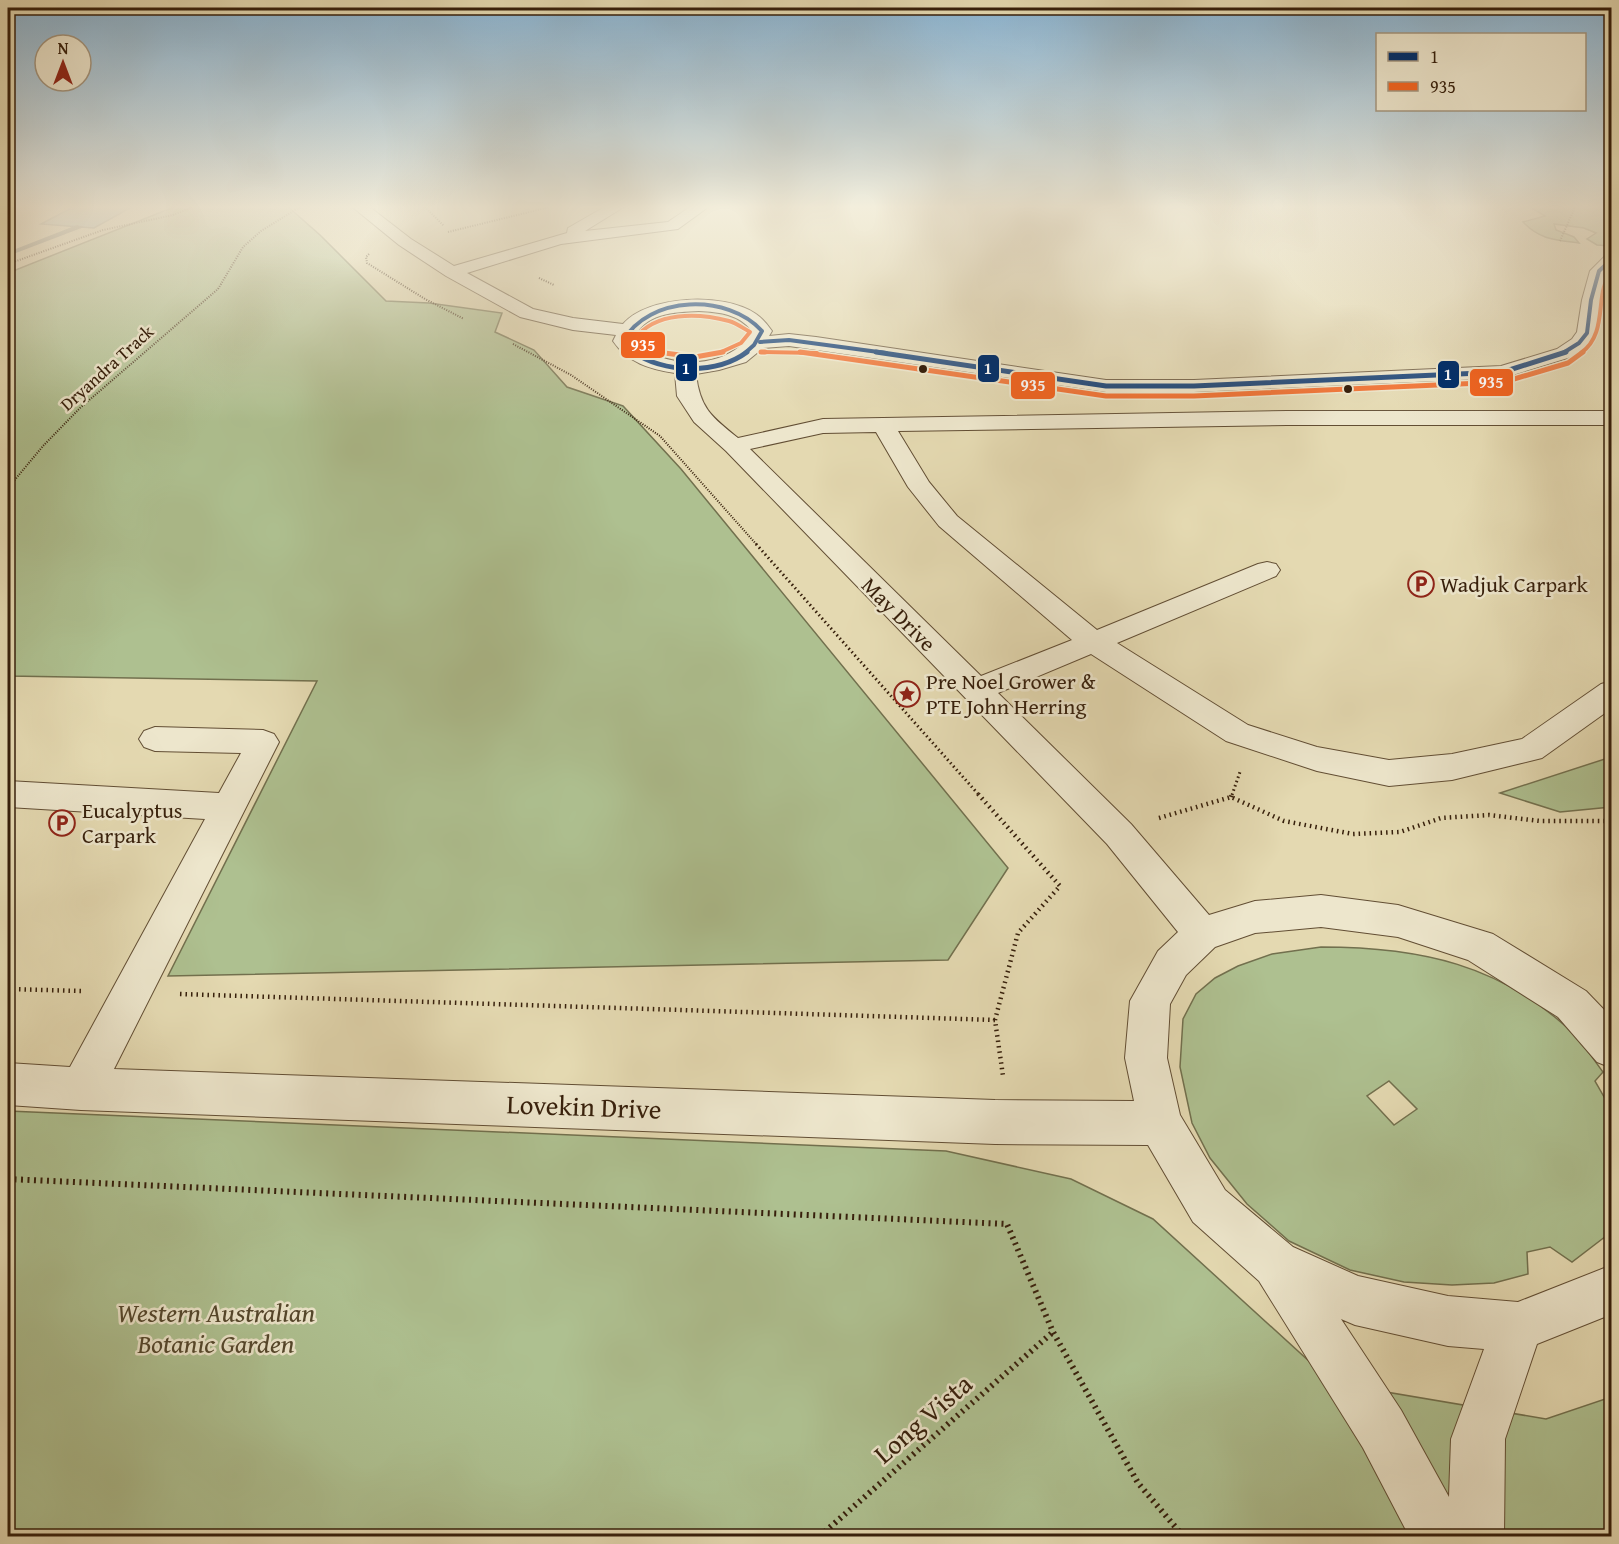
<svg xmlns="http://www.w3.org/2000/svg" width="1619" height="1544" font-family="'Gentium Book Plus',serif">
  <style>
    .green { fill: #aec090; stroke: #72704e; stroke-width: 1.5; fill-rule: evenodd }
    .water { fill: #9cb7b8; stroke: #737a73; stroke-width: 1.5 }
    .lines { fill: none; stroke-linecap: round; stroke-linejoin: round }
    .stream { fill: #737a73; fill-rule: evenodd }
    .minor-casing { stroke: #624e34; stroke-width: 2 }
    .path-far3 { stroke: #361f0b; stroke-width: 2; stroke-dasharray: 1 1.5; stroke-linecap: butt }
    .path-far2 { stroke: #361f0b; stroke-width: 3; stroke-dasharray: 1.5 3; stroke-linecap: butt }
    .path-far1 { stroke: #361f0b; stroke-width: 4.5; stroke-dasharray: 1.5 4; stroke-linecap: butt }
    .path { stroke: #361f0b; stroke-width: 6; stroke-dasharray: 2 4.5; stroke-linecap: butt }
    .minor { fill: #ede6cc; fill-rule: evenodd }
    .bus-1-far1-casing { stroke: #ede6cc; stroke-width: 6 }
    .bus-1-casing { stroke: #ede6cc; stroke-width: 8 }
    .bus-2-far1-casing { stroke: #ede6cc; stroke-width: 6 }
    .bus-2-casing { stroke: #ede6cc; stroke-width: 8 }
    .bus-1-far1 { stroke: #002f6c; stroke-width: 4 }
    .bus-1 { stroke: #002f6c; stroke-width: 5 }
    .bus-2-far1 { stroke: #f26522; stroke-width: 4 }
    .bus-2 { stroke: #f26522; stroke-width: 5 }
    .bus-dot { fill: #361f0b; stroke: #ede6cc; stroke-width: 2 }
    .labels { text-anchor: middle; stroke-width: 5; stroke-linejoin: round; paint-order: stroke }
    .far-street-label { font-size: 18px; fill: #361f0b; stroke: #ede6cc }
    .poi-label { font-size: 22px; fill: #361f0b; stroke: #ede6cc; text-anchor: start }
    .street-label { font-size: 22px; fill: #361f0b; stroke: #ede6cc }
    .near-street-label { font-size: 27px; fill: #361f0b; stroke: #ede6cc }
    .near-park-label { font-size: 27px; font-style: italic; fill: #54472c; stroke: #ede6cc }
    .line-badge { stroke: #ede6cc; stroke-width: 2 }
    .badge-label { font-size: 16px; text-anchor: middle; font-weight: bold; fill: #fff }
  </style>
  <rect width="100%" height="100%" fill="#e4d9b1"/>
  <filter id="stains"><feTurbulence type="fractalNoise" baseFrequency=".00333" numOctaves="4"/><feColorMatrix values="0 0 0 0 .2 0 0 0 0 .09 0 0 0 0 .02 0 0 0 .5 -.17"/></filter>
  <radialGradient id="worn" r=".72"><stop offset=".6" stop-color="#630" stop-opacity="0"/><stop offset="1" stop-color="#630" stop-opacity=".3"/></radialGradient>
  <g class="green">
    <path d="M179 205H286L320 235 386 301 429 303 502 313 495 332 534 350 567 387 623 406 681 469 1008 868 948 960 168 976 317 681 8 676V273Z"/>
    <path d="M1527 205H1611V219L1605 222 1611 225V246L1597 245 1587 239 1596 233 1584 228 1554 224 1556 230 1574 237 1579 243C1556 240 1540 240 1523 222L1545 216Z"/>
    <path d="M1611 757V807L1560 812 1500 793Z"/>
    <path d="M1321 947C1419 947 1502 964 1575 1035 1585 1046 1594 1060 1603 1072L1595 1081 1607 1102 1611 1104 1610 1233 1572 1262 1550 1247 1527 1252 1528 1274 1494 1283 1452 1285 1404 1282 1350 1270 1289 1241 1247 1204 1210 1158 1192 1123 1180 1067 1183 1019 1196 994 1215 978 1238 966 1272 954ZM1389 1081 1417 1109 1394 1125 1367 1096Z"/>
    <path d="M8 1111 946 1151 1071 1179 1153 1219 1333 1383 1546 1419 1611 1397V1536H8Z"/>
  </g>
  <path class="water" d="M77 205 132 207 94 228 41 224Z"/>
  <g class="lines">
    <path class="stream" d="M77 225 84 227 8 256V252Z"/>
    <g class="minor-casing">
      <path id="minor" d="M350 205H367L411 239 454 266 567 233 568 228 608 205H627L585 231 668 222 693 205H711L678 229 561 244 467 273 533 309 573 318 623 324C648 295 725 292 756 314 762 318 767 324 772 331L769 336 789 334 816 337 1106 380H1194L1501 366 1557 349 1572 339 1577 332 1582 300 1590 271 1606 255 1612 254V269L1607 273 1600 300 1597 333 1586 347 1571 357 1503 378 1194 392H1106L789 346 763 348 746 362 719 370 696 374C700 409 712 417 738 438L823 419 1287 411H1612V425H1287L898 431 929 482 957 516 1097 630 1258 564 1267 562 1276 564 1280 570 1276 576 1117 643 1248 725 1317 747 1389 760 1452 754 1522 739 1601 684 1612 681V708L1542 758 1452 780 1389 786 1317 771 1226 741 1091 654 998 693 1131 824 1209 915 1255 901 1321 895 1398 905 1493 934 1586 991 1612 1018V1068L1597 1062 1558 1017 1468 960 1398 937 1321 927 1255 933 1215 947 1186 975 1170 1004 1167 1058 1180 1115 1225 1190 1293 1247 1358 1276 1448 1296 1518 1302 1612 1265V1314L1537 1344 1505 1439 1504 1536H1409L1363 1448 1259 1281 1193 1222 1148 1145 995 1144 81 1110 8 1105V1063L70 1067 205 819 8 807V781L219 793 241 753 155 751 144 747 139 739 144 731 155 727 263 730 274 734 279 742 114 1069 995 1100 1134 1101 1125 1058 1130 1001 1158 951 1178 932 1107 844 726 451 694 422 677 396 675 373C650 369 628 363 613 341L616 335 573 330 520 317 446 276 399 245ZM699 311C719 312 739 314 752 331 731 371 662 371 633 340 644 313 674 312 699 311ZM876 432 908 487 939 526 1072 640 981 676 750 449 823 433ZM1341 1319 1355 1325 1448 1346 1484 1349 1451 1439 1449 1497 1401 1410Z"/>
    </g>
    <g class="path-far3">
      <path d="M423 205 444 226"/>
      <path d="M448 232 554 206"/>
      <path d="M1560 241 1576 205"/>
      <path d="M369 254 366 257 367 263 425 299 464 319"/>
      <path d="M8 264 103 230 173 215 198 205"/>
      <path d="M539 278 554 285"/>
      <path d="M513 344 571 375 660 436 757 545"/>
      <path d="M8 488 43 446 80 408 218 289 243 247 261 231 295 210 308 205"/>
    </g>
    <g class="path-far2">
      <path d="M756 544 979 795"/>
      <path d="M1232 795 1240 772"/>
    </g>
    <g class="path-far1">
      <path d="M978 794 1060 886 1018 933 995 1020 1003 1076"/>
      <path d="M1231 797 1232 794"/>
      <path d="M1159 818 1231 797 1284 821 1353 834 1400 832 1441 818 1489 815 1540 821H1612"/>
      <path d="M8 989 82 991"/>
      <path d="M180 994 995 1020"/>
    </g>
    <g class="path">
      <path d="M8 1179 1007 1224 1053 1332 1138 1483 1183 1536"/>
      <path d="M820 1536 1053 1332"/>
    </g>
    <use href="#minor" class="minor"/>
    <g class="bus-1-far1-casing">
      <g id="bus-1-far1">
        <path d="M760 342 789 340 886 353"/>
        <path d="M635 353 623 341C649 295 728 293 762 331L754 345 745 353"/>
        <path d="M1563 353 1579 343 1587 333 1591 300 1599 271 1612 259"/>
      </g>
    </g>
    <g class="bus-1-casing">
      <g id="bus-1">
        <path d="M633 352C664 373 716 375 747 352"/>
        <path d="M876 352 1106 386H1194L1503 372 1566 352"/>
      </g>
    </g>
    <g class="bus-2-far1-casing">
      <g id="bus-2-far1">
        <path d="M761 352 817 353"/>
        <path d="M662 353 646 347 635 339C655 311 699 313 729 321 736 323 743 328 750 332L741 343 719 353"/>
        <path d="M1581 353C1610 333 1593 289 1612 274"/>
      </g>
    </g>
    <g class="bus-2-casing">
      <g id="bus-2">
        <path d="M657 352 695 357 723 352"/>
        <path d="M761 352H765"/>
        <path d="M800 352 1106 396H1194L1504 382 1568 363 1583 352"/>
      </g>
    </g>
    <use href="#bus-1-far1" class="bus-1-far1"/>
    <use href="#bus-1" class="bus-1"/>
    <use href="#bus-2-far1" class="bus-2-far1"/>
    <use href="#bus-2" class="bus-2"/>
  </g>
  <linearGradient id="sky" x2="0" y2="1"><stop stop-color="#89b5d5"/><stop offset="0.49" stop-color="#f3eedc"/><stop offset="1" stop-color="#f3eedc" stop-opacity="0"/></linearGradient>
  <rect width="1619" height="422" fill="url(#sky)"/>
  <defs>
    <g id="parking-ring" transform="scale(1.35)"><circle r="9.5" fill="#ede6cc" stroke="#8f2418" stroke-width="1.5"/><path d="M-3.5-5.5H1a3.5 3.5 0 0 1 0 7H-1V5.5H-3.5ZM-1-3.4V-.6H.8a1.4 1.4 0 0 0 0-2.8Z" fill="#8f2418"/></g>
    <g id="sight-ring" transform="scale(1.35)"><circle r="9.5" fill="#ede6cc" stroke="#8f2418" stroke-width="1.5"/><path d="M0-6L1.8-2.2L6-1.7L2.9 1.2L3.7 5.4L0 3.3L-3.7 5.4L-2.9 1.2L-6-1.7L-1.8-2.2Z" fill="#8f2418"/></g>
  </defs>
  <g fill-rule="evenodd">
    <use href="#parking-ring" x="1421" y="584"/>
    <use href="#sight-ring" x="907" y="694"/>
    <use href="#parking-ring" x="62" y="823"/>
  </g>
  <g class="bus-dot">
    <circle cx="923" cy="369" r="5"/>
    <circle cx="1348" cy="389" r="5"/>
  </g>
  <g class="labels">
    <g class="far-street-label">
      <text transform="translate(107 368) rotate(-42)" y="6">Dryandra Track</text>
    </g>
    <g class="poi-label">
      <text x="1440" y="592">Wadjuk Carpark</text>
      <text x="926" y="689">Pre Noel Grower &amp;<tspan x="926" dy="25">PTE John Herring</tspan></text>
      <text x="82" y="818">Eucalyptus<tspan x="82" dy="25">Carpark</tspan></text>
    </g>
    <g class="street-label">
      <text transform="translate(899 614) rotate(45)" y="8">May Drive</text>
    </g>
    <g class="near-street-label">
      <text transform="translate(584 1107) rotate(2)" y="9">Lovekin Drive</text>
      <text transform="translate(923 1419) rotate(-41)" y="9">Long Vista</text>
    </g>
    <g class="near-park-label">
      <text x="216" y="1322">Western Australian<tspan x="216" dy="31">Botanic Garden</tspan></text>
    </g>
  </g>
  <g class="line-badge">
    <rect x="620" y="331" width="46" height="28" rx="6" fill="#f26522"/>
    <rect x="675" y="353" width="23" height="29" rx="6" fill="#002f6c"/>
    <rect x="977" y="354" width="23" height="29" rx="6" fill="#002f6c"/>
    <rect x="1437" y="360" width="23" height="29" rx="6" fill="#002f6c"/>
    <rect x="1469" y="368" width="45" height="29" rx="6" fill="#f26522"/>
    <rect x="1010" y="371" width="46" height="29" rx="6" fill="#f26522"/>
  </g>
  <g class="badge-label">
    <text x="643" y="351">935</text>
    <text x="686" y="374">1</text>
    <text x="988" y="374">1</text>
    <text x="1448" y="380">1</text>
    <text x="1491" y="388">935</text>
    <text x="1033" y="391">935</text>
  </g>
  <rect width="1619" height="1544" fill="none" stroke="#e4d9b1" stroke-width="30"/>
  <rect x="9" y="9" width="1601" height="1526" fill="none" stroke="#361f0b" stroke-width="3"/>
  <rect x="15" y="15" width="1589" height="1514" fill="none" stroke="#361f0b" stroke-width="1.5"/>
  <rect x="1376" y="33" width="210" height="78" fill="#ede6cc" stroke="#a4967f" stroke-width="1.5"/>
  <rect x="1388" y="52" width="30" height="9" fill="#002f6c" stroke="#a4967f" stroke-width="1.5"/>
  <text x="1430" y="63" font-size="18" fill="#361f0b">1</text>
  <rect x="1388" y="82" width="30" height="9" fill="#f26522" stroke="#a4967f" stroke-width="1.5"/>
  <text x="1430" y="93" font-size="18" fill="#361f0b">935</text>
  <g transform="translate(63 63)"><circle r="28" fill="#ede6cc" stroke="#a4967f" stroke-width="1.5"/>
  <path d="M0-4.5L10 22L0 15L-10 22Z" fill="#8f2418"/>
  <text y="-9" font-size="16" font-weight="bold" text-anchor="middle" fill="#361f0b">N</text>
  </g>
  <rect width="100%" height="100%" filter="url(#stains)"/>
  <rect width="100%" height="100%" fill="url(#worn)"/>
</svg>
